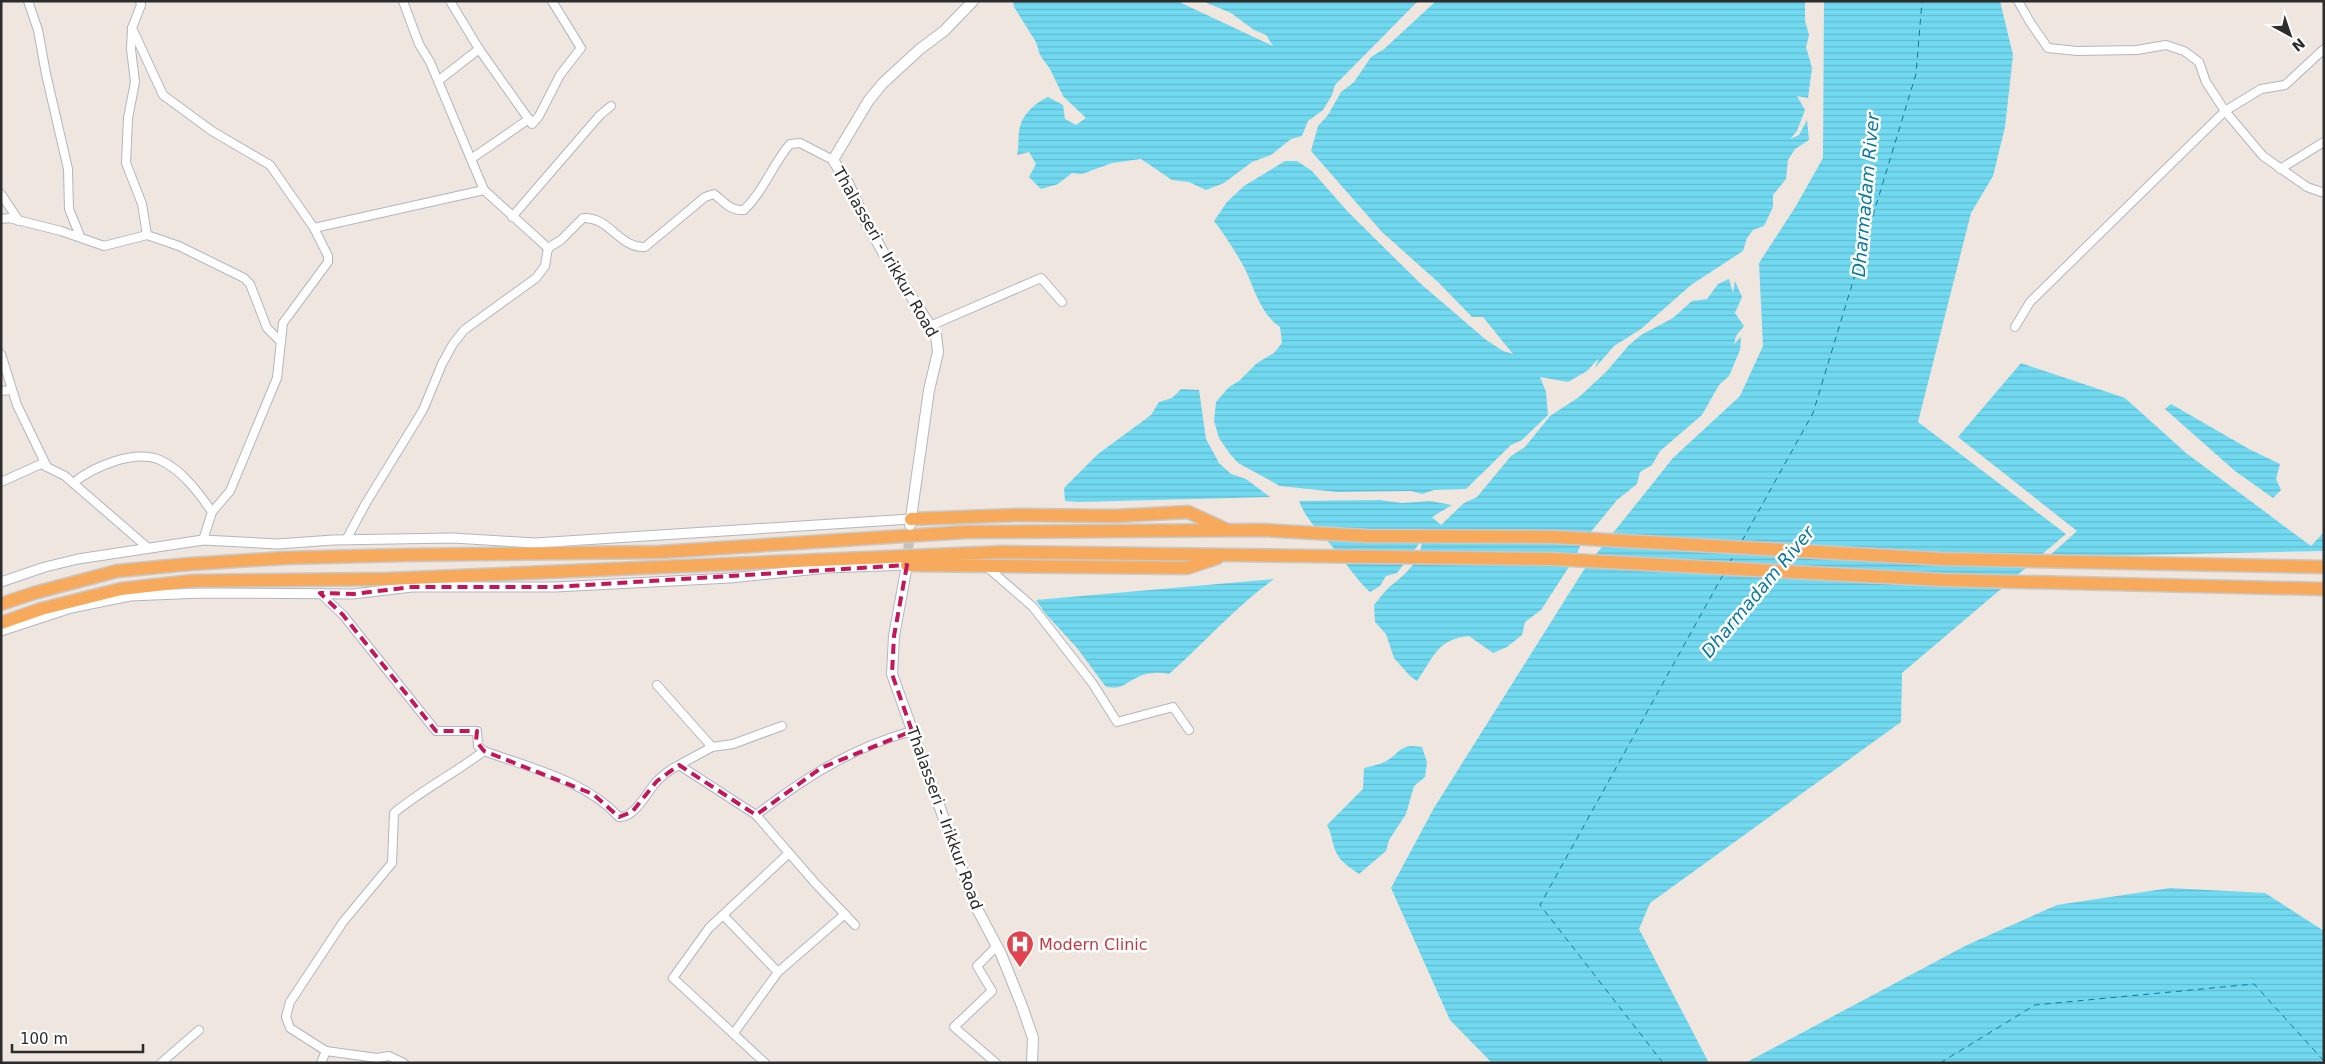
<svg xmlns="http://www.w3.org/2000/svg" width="2325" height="1064" font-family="'DejaVu Sans',sans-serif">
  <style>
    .water { fill: url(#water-rules) }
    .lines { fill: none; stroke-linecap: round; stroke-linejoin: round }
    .ferry { stroke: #0c7aa0; stroke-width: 1; stroke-dasharray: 6 5; stroke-linecap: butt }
    .secondary-tunnel { stroke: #c7c1bb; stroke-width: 10; stroke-dasharray: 10 5; stroke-linecap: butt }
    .minor-casing { stroke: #b2b6c0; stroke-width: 10 }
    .tertiary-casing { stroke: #b2b6c0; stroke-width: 11 }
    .secondary-casing { stroke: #b2b6c0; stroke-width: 12 }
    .trunk-casing { stroke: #c8c8c8; stroke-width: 15 }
    .minor { stroke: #fff; stroke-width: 8 }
    .tertiary { stroke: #fff; stroke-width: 9 }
    .secondary { stroke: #fff; stroke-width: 10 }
    .trunk { stroke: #f8aa5c; stroke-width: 12 }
    .marked { fill: none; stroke: #c2185b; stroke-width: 4; stroke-dasharray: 10 6; stroke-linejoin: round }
    .labels { text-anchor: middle; stroke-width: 5; stroke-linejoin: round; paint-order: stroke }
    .street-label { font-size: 16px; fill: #2c2c2c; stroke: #fff }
    .health-label { font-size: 16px; fill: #be3a42; stroke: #fff; text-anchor: start }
    .water-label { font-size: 18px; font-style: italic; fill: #0c7aa0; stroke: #fff }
  </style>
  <defs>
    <pattern id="water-rules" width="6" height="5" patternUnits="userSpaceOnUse" patternTransform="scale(1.25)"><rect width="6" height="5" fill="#71d9f0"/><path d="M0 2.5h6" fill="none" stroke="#62bace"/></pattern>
  </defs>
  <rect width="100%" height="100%" fill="#eee6df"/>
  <g class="water">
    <path d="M1013 1H1177L1273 46 1266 35 1254 30 1231 13 1202 1H1418L1335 85 1332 95 1323 110 1308 121 1302 136 1291 139 1271 155 1252 162 1224 183 1206 190 1189 182 1172 180 1141 159 1112 163 1082 174 1072 173 1058 184 1041 189 1029 177 1036 164 1029 152 1017 155C1019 147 1018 140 1019 132 1021 115 1034 104 1048 97L1063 105 1065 119 1076 125 1086 118 1063 96 1050 69 1040 55 1036 42 1014 7Z"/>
    <path d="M1436 1H1805V21L1809 35 1806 47 1812 68 1808 98 1797 96 1805 110 1797 131 1790 139 1799 135 1807 120 1809 140 1795 149 1788 160 1786 179 1773 195V207L1764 226 1753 230 1747 238 1743 251 1691 285 1641 329 1614 346 1595 368 1599 358 1587 371 1568 382 1540 377 1546 392 1548 415 1522 440 1511 445 1466 489 1434 490 1422 494 1411 491 1337 492 1280 486 1238 463 1230 454 1219 438 1214 421 1216 402 1229 387 1239 381 1257 363 1274 353 1282 343 1280 327C1259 312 1255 289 1244 267 1235 251 1225 235 1214 221L1227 202 1244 186 1285 161H1297L1312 171 1348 212 1421 284 1485 339 1503 351 1513 354 1483 317H1472L1439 283 1382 232 1311 151 1318 126 1328 115 1341 92 1354 82 1371 57 1384 49Z"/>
    <path d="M1824 1H2000L2013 55 2005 127 1993 176 1971 213 1918 422 2066 534 1902 673 1901 722 1650 903 1639 929 1709 1063H1492L1450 1020 1391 888 1434 808 1585 568 1673 458 1740 396 1763 346 1759 263 1796 206 1823 158Z"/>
    <path d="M1729 279 1733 293 1735 281 1742 297 1735 313 1744 326 1736 336 1734 344 1741 337 1740 350 1729 376 1719 385 1702 415 1660 451 1652 465 1640 472 1637 484 1617 500 1581 544 1576 556 1541 610 1525 622 1522 635 1507 647 1493 653 1469 636C1437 639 1434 657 1417 681L1410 676 1394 658 1386 634 1375 622 1374 605C1380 598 1386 589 1393 584 1407 573 1421 560 1422 540L1397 573 1386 576 1380 586 1370 592C1357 580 1348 566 1337 552 1323 535 1307 522 1299 501L1380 500 1402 503 1430 501 1452 505 1432 517 1441 525 1464 503 1477 497 1511 456 1525 447 1550 416 1579 397 1606 372 1629 345 1641 335 1673 318 1692 301 1707 299 1718 284Z"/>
    <path d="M2021 363 2125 398 2186 453 2311 546 2324 532V551L2048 557 2077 531 1958 437Z"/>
    <path d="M1181 389 1199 390 1206 439 1219 463 1231 474 1246 479 1270 497 1079 502 1065 501 1064 488 1098 454 1151 415 1159 402 1172 398Z"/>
    <path d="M2171 404 2249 449 2280 464 2276 479 2281 490 2273 498 2235 471 2165 409Z"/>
    <path d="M1274 579C1236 606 1204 643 1169 674 1158 672 1148 672 1138 677 1123 684 1124 689 1106 687L1077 648 1045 613 1036 600Z"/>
    <path d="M1411 746 1422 747 1427 762 1425 777 1414 786 1406 814 1389 840 1386 851 1359 874C1351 868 1340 862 1336 852 1332 843 1332 834 1327 825L1363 789 1364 768C1373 766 1383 764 1391 758 1399 752 1399 748 1411 746Z"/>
    <path d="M2170 888 2265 893 2324 931V1063H1745L1967 945 2057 905Z"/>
  </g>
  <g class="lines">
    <g class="ferry">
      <path d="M1742 541 1813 413 1916 74 1922 1"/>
      <path d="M1729 563 1735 554"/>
      <path d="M1663 1063 1540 905 1724 573"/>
      <path d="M1940 1063 2035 1005 2254 984 2324 1061"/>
    </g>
    <path class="secondary-tunnel" d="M907 564 910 528"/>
    <g class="minor-casing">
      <g id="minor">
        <path d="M28 1 38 30 46 74 68 169 69 209 80 236"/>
        <path d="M140 1 141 5 132 28 131 49 135 82 128 118 126 163 142 204 147 235 179 246 244 278 250 284 267 328 281 342"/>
        <path d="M403 1 419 44 430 62 484 190 548 248 561 240 583 218C609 216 620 249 645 247L705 197 714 194C724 202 730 211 744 210 764 191 772 165 790 144L800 143 833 160"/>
        <path d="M450 1 479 49 532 124 539 116 560 75 581 48 552 1"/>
        <path d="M2018 1 2030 22 2048 48 2077 51 2137 50 2166 45 2184 51 2199 62 2206 82 2225 111 2263 156 2307 187 2324 193"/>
        <path d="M132 28 163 95 212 131 270 165 314 228 328 256V262L283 323 277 378 230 491 212 512"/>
        <path d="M438 81 479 49"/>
        <path d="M471 159 529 119"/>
        <path d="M2280 169 2324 142"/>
        <path d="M1 194 19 221"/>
        <path d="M512 217 600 115 611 106"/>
        <path d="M1 219 9 218 61 231 104 246 147 235"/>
        <path d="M314 228 484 190"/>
        <path d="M930 326 1041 278 1062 302"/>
        <path d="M2015 327 2030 302 2225 111 2261 89 2285 85 2324 49"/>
        <path d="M1 354 17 405 47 467"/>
        <path d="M1 391 12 390"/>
        <path d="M1 482 41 464 65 476 73 483C93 467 134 449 160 460 182 470 199 493 212 512L203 540"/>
        <path d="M73 483 147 547"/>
        <path d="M346 540 366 503 423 410 442 364 453 344 464 330 536 278 545 266 548 248"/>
        <path d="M987 567 1033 607 1093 684 1117 722 1173 707 1189 730"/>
        <path d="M320 593 343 615 436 731H477L478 746 484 751"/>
        <path d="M657 685 712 747"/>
        <path d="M679 765 712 747 733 744 782 726"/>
        <path d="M756 815 816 884 855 925"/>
        <path d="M723 915 778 972"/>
        <path d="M734 1033 778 972 845 914"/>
        <path d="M161 1063 199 1030"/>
        <path d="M321 1063 326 1051"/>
        <path d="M404 1063 389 1056 377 1058 326 1051 290 1028 286 1017 290 1002 343 922 392 863 394 813C422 790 455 773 484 751 530 768 585 780 619 817 635 818 647 792 657 781 664 774 671 769 679 765L756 815C806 777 851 748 912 731"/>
        <path d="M765 1063 673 978 709 928 789 853"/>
        <path d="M996 1063 954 1027 992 991 977 966 997 946"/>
      </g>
    </g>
    <g class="tertiary-casing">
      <g id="tertiary">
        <path d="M1 582 45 567 78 559 203 540 278 544 333 540 453 538 535 543 911 519"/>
        <path d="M1 631 71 608 130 596 202 593 353 594 412 587H555L730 578 828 568 907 565"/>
      </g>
    </g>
    <g class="secondary-casing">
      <g id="secondary">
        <path d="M910 525 929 390 938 352 936 335 884 254 865 220 848 183 833 160 869 100 883 83 920 49 944 31 973 1"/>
        <path d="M907 565 894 636 892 674 974 903 1001 954 1022 1006 1033 1038 1032 1063"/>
      </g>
    </g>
    <g class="trunk-casing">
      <g id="trunk">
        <path d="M911 519 1018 515 1115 516 1188 512 1225 529"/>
        <path d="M907 565 1187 568 1217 558"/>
        <path d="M1 604 34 593 117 571 190 564 285 558 403 555 659 552 966 532 1263 530 1367 536 1554 537 1942 559 2324 567"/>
        <path d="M1 623 41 609 121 589 192 581 388 579 1003 552 1552 559 1943 580 2324 589"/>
      </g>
    </g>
    <use href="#minor" class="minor"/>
    <use href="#tertiary" class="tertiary"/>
    <use href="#secondary" class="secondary"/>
    <use href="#trunk" class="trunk"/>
  </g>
  <path class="marked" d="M907 565 894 636 892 674 912 731 821 768 756 815 679 765 657 781 632 812 619 817 593 794 484 751 476 741 477 731H436L343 615 320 593 353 594 412 587H555Z"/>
  <defs>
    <g id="hospital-pin" transform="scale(1.4375)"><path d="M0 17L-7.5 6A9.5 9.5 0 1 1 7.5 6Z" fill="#e0444e" stroke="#fff"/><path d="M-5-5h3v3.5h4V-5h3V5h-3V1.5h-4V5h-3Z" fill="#fff"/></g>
  </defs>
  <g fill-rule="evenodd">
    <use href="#hospital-pin" x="1020" y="944"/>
  </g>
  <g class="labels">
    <g class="street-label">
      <text transform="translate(886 252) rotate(60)" y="6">Thalasseri - Irikkur Road</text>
      <text transform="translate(945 818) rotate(70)" y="6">Thalasseri - Irikkur Road</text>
    </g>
    <g class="health-label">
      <text x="1039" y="950">Modern Clinic</text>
    </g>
    <g class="water-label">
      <text transform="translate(1866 195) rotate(-85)" y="6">Dharmadam River</text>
      <text transform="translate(1758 592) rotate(-50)" y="6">Dharmadam River</text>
    </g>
  </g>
  <rect width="2325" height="1064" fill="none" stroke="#2c2c2c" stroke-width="5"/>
  <g transform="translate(2290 35) rotate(140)" stroke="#ffffff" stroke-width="4" paint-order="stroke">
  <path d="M0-4L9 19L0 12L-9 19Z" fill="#2c2c2c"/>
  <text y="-8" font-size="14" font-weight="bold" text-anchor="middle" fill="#2c2c2c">N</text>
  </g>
  <path d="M12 1044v8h131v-8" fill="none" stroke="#2c2c2c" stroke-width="2.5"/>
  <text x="20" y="1044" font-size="15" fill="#2c2c2c" stroke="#ffffff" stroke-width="4" paint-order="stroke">100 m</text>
</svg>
